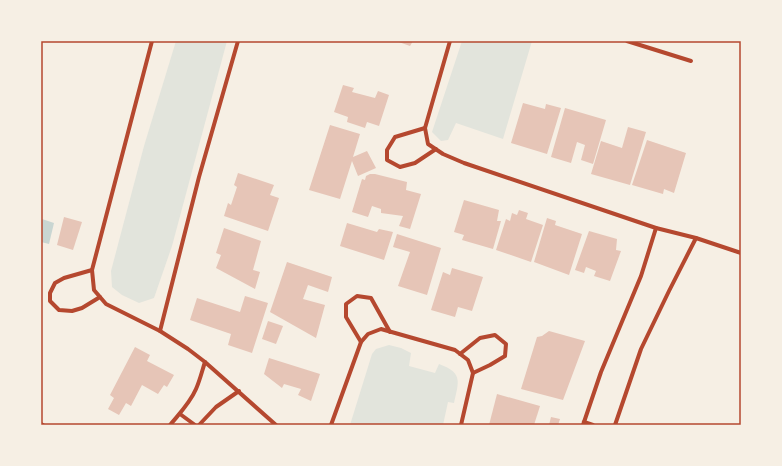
<svg xmlns="http://www.w3.org/2000/svg" width="782" height="466" font-family="'Noto Sans',sans-serif">
  <style>
    .green { fill: #e2e4dc }
    .water { fill: #c9d6d2 }
    .building { fill: #e6c5b7 }
    .lines { fill: none; stroke-linecap: round; stroke-linejoin: round }
    .minor { stroke: #b5482f; stroke-width: 4 }
    .neatline { fill: none; stroke: #b5482f; stroke-width: 1.5 }
  </style>
  <rect width="100%" height="100%" fill="#f6efe4"/>
  <g class="green">
    <path d="M176 41H227L172 246 154 298 139 303 122 295 112 287 111 271 144 146Z"/>
    <path d="M462 41H532L503 139 456 123 448 140 441 141 432 132Z"/>
    <path d="M389 345 401 348 411 353 409 366 435 373 439 364C463 373 459 381 454 403L448 402 443 425H350L372 354 376 349Z"/>
  </g>
  <path class="water" d="M42 219 54 223 49 244 41 242V224Z"/>
  <g class="building">
    <path d="M396 41H413L410 46Z"/>
    <path d="M343 85 354 88 352 92 375 98 378 91 389 95 379 126 367 122 365 128 347 122 348 117 334 112Z"/>
    <path d="M523 103 545 109 546 104 561 108 547 154 511 143Z"/>
    <path d="M565 108 606 120 593 164 581 160 585 145 577 142 571 163 551 157Z"/>
    <path d="M330 125 360 134 353 157 367 151 376 168 358 176 352 161 340 199 309 190Z"/>
    <path d="M628 127 646 132 630 185 591 174 601 141 622 148Z"/>
    <path d="M647 140 686 153 674 193 664 189 663 194 632 185Z"/>
    <path d="M238 173 274 185 270 195 279 198 268 231 224 216 228 203 231 205 237 187 234 185Z"/>
    <path d="M370 174H375L407 182 406 190 421 194 410 229 399 226 403 216 381 213V209L372 206 368 217 352 212 362 179 365 180 366 176Z"/>
    <path d="M464 200 499 210 497 221H501L493 249 462 240 464 235 454 232Z"/>
    <path d="M519 210 528 213 526 219 543 225 531 262 496 250 506 219 510 221 512 213 517 215Z"/>
    <path d="M64 217 82 222 73 250 57 245Z"/>
    <path d="M547 218 556 221 555 225 582 234 569 275 534 262Z"/>
    <path d="M347 223 377 232 379 229 393 232 384 260 340 246Z"/>
    <path d="M224 228 261 241 253 270 260 272 255 289 216 268 221 255 216 253Z"/>
    <path d="M589 231 617 239 616 250 621 251 610 281 594 276 596 271 586 267 584 273 575 270Z"/>
    <path d="M397 234 441 248 427 295 398 286 410 252 393 247Z"/>
    <path d="M287 262 332 277 328 292 308 285 303 299 325 305 316 338 270 312Z"/>
    <path d="M452 268 483 277 472 311 458 307 455 317 431 310 443 272 450 275Z"/>
    <path d="M245 296 268 303 252 353 228 345 231 334 190 320 197 298 240 312Z"/>
    <path d="M268 321 283 326 276 344 262 339Z"/>
    <path d="M549 331 585 341 563 400 521 389 537 337 542 336Z"/>
    <path d="M135 347 150 355 147 361 174 375 167 387 164 385 158 394 142 385 131 406 126 403 119 415 108 409 114 398 110 395Z"/>
    <path d="M269 358 320 374 311 401 298 395 301 389 284 384 282 388 264 374Z"/>
    <path d="M497 394 540 406 534 425H489Z"/>
    <path d="M551 417 560 419 558 425H549Z"/>
  </g>
  <g class="lines">
    <g class="minor">
      <path d="M152 41 92 270 94 290 106 304 160 331 188 349 205 362 276 425"/>
      <path d="M450 41 425 128 428 144 443 154 464 163 656 228 696 238 741 253"/>
      <path d="M627 41 691 61"/>
      <path d="M425 128 395 137 387 150V160L400 167 415 163 436 149"/>
      <path d="M92 270 64 278 55 283 50 293V301L59 310 72 311 82 308 100 297"/>
      <path d="M160 331 199 177 238 41"/>
      <path d="M361 342 346 317V304L357 296 371 298 390 332"/>
      <path d="M460 354 480 338 495 335 506 344 505 356 490 365 473 373"/>
      <path d="M180 414 195 425"/>
      <path d="M584 422 593 425"/>
      <path d="M41 424 43 425"/>
      <path d="M170 425C179 414 190 403 196 389 200 380 202 371 205 362"/>
      <path d="M199 425 216 407 239 391"/>
      <path d="M331 425 361 342 368 334 381 329 455 350 468 360 473 373 461 425"/>
      <path d="M583 425 601 372 641 276 656 228"/>
      <path d="M615 425 641 349 669 291 696 238"/>
    </g>
  </g>
  <rect width="782" height="466" fill="none" stroke="#f6efe4" stroke-width="84"/>
  <rect x="42" y="42" width="698" height="382" class="neatline"/>
</svg>
